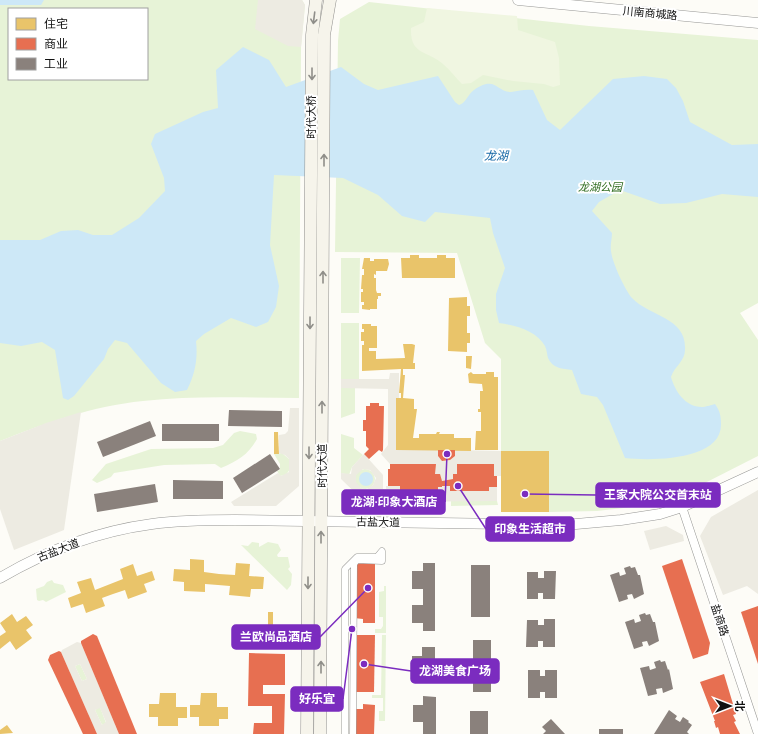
<svg xmlns="http://www.w3.org/2000/svg" width="758" height="734" font-family="Lora,'Noto Sans SC',serif">
  <style>
    .green { fill: #e7f3d7; fill-rule: evenodd }
    .pitch { fill: #f0f6e1 }
    .plaza { fill: #edebe2; fill-rule: evenodd }
    .water { fill: #cde8f7 }
    .homes { fill: #e9c46a }
    .shops { fill: #e76f51 }
    .industry { fill: #8a817c }
    .lines { fill: none; stroke-linecap: round; stroke-linejoin: round }
    .pedestrian-casing { stroke: #979795; stroke-width: 7 }
    .minor-casing { stroke: #979795; stroke-width: 9 }
    .tertiary-casing { stroke: #979795; stroke-width: 11 }
    .secondary-casing { stroke: #8e8d8b; stroke-width: 13 }
    .pedestrian { stroke: #fffffe; stroke-width: 6 }
    .minor { stroke: #fffffe; stroke-width: 8 }
    .tertiary { stroke: #fffffe; stroke-width: 10 }
    .secondary { stroke: #f6f4eb; stroke-width: 12 }
    .oneway { stroke: #8f8e89 }
    .labels { text-anchor: middle; stroke-width: 4; stroke-linejoin: round; paint-order: stroke }
    .street-label { font-size: 11px; fill: #111; stroke: #fff }
    .park-label { font-size: 11px; font-style: italic; fill: #2f6b1f; stroke: #fff }
    .water-label { font-size: 12px; font-style: italic; fill: #1768a6; stroke: #fff }
    .leader { fill: none; stroke: #7b2cbf; stroke-width: 1.5 }
    .callout-dot { fill: #7b2cbf; stroke: #fff; stroke-width: 1.5 }
    .callout { fill: #7b2cbf; stroke: #7b2cbf; stroke-width: 1.5 }
    .callout-label { font-size: 12px; text-anchor: middle; font-weight: bold; fill: #fff }
  </style>
  <rect width="100%" height="100%" fill="#fdfcf7"/>
  <g class="green">
    <path d="M0 0H302L305 5 301 47 299 398C247 398 195 395 143 401 93 406 46 423 0 441ZM9 9H147V79H9Z"/>
    <path d="M369 2 589 26 758 40V303L740 313 758 340V456L699 486 632 507 597 511 549 512V451H501V359L485 343 457 253 335 252 338 41 340 19Z"/>
    <path d="M341 258H360L359 313H341Z"/>
    <rect x="341" y="323" width="18" height="56"/>
    <path d="M341 388H355V413L341 418Z"/>
    <path d="M240 431 256 434 257 439C249 454 238 461 221 468L215 464 164 465 114 473 111 477 97 483 92 480 106 464 151 449 213 448 223 445 234 433Z"/>
    <path d="M341 434 354 438V448L363 455 352 467 349 475 341 473Z"/>
    <path d="M282 453 289 459 290 469 286 475 280 476 277 471 280 470V464L274 454Z"/>
    <circle cx="365" cy="479" r="10"/>
    <path d="M383 489H386V502H442V506H383Z"/>
    <path d="M451 501H497L498 505 451 506Z"/>
    <path d="M252 542 259 543V547L268 542 278 544 281 550 277 555 278 557H288L290 567 288 569 292 574 291 585 287 590 241 545 248 546Z"/>
    <path d="M52 580 54 583 63 585 66 592 46 602 43 600 39 601 37 600 36 589 44 586 47 582Z"/>
    <path d="M384 586H386V633H375V629H381L383 626V617H379V592L384 591Z"/>
    <path d="M382 635H386L385 721H379V711H383V698H372V695H381Z"/>
    <path d="M80 664 87 679 82 681 75 666Z"/>
    <path d="M100 707 106 723 102 725 95 710Z"/>
  </g>
  <path class="pitch" d="M427 8 517 16 518 30 555 42 559 58 560 85 553 87 544 84 513 81 483 75 471 83 462 84C456 78 450 70 443 64 426 50 410 55 411 28L424 22Z"/>
  <g class="plaza">
    <path d="M258 0H302L305 5 301 47 288 46 255 29Z"/>
    <path d="M390 373H399V398H396V450H438V456L443 461 450 460 455 456V450L501 451V476H494V464H458L457 474H453V479L442 481 435 474V464H390L381 454 388 445V389L341 388V379H389Z"/>
    <path d="M290 408H299V486L276 506H234L231 502 278 473 281 476 289 472V459L285 455 279 453V435L285 434 288 431Z"/>
    <path d="M81 412 64 530 14 550 0 509V441L46 423Z"/>
    <path d="M364 454 383 475V506H369L341 479V473L351 474 352 467ZM363 469 370 470 376 478 373 485 367 489 361 488 356 482V475Z"/>
    <path d="M386 486H400L422 491V492H432V490H438V487H441L442 486H450V491H489V487H497V501L386 502Z"/>
    <path d="M758 490V594L747 586 723 595 700 536 711 517Z"/>
    <path d="M666 526 683 535 684 541 650 550 644 531Z"/>
    <path d="M77 642 81 643 119 734H97L61 652 62 650ZM80 664 87 679 82 681 75 666ZM100 708 106 722 102 725 95 710Z"/>
  </g>
  <g class="water">
    <path d="M0 0H44L41 5H0Z"/>
    <path d="M243 47 269 60 286 87 341 67 364 84 378 90 438 76 455 102 459 105C466 103 468 94 474 90 496 75 496 92 511 92 519 91 525 89 533 90L547 120 560 130 613 79 644 76 667 79 676 88 683 101 690 122 732 145 758 144V197L722 194 686 203 660 204 620 190 599 202 592 211 612 233C612 239 610 245 611 251 612 262 625 290 632 298 650 317 687 317 685 350 685 361 674 367 671 377 675 391 685 407 702 407 705 407 711 405 715 404 720 411 721 416 721 424 722 461 650 461 625 458L603 405 597 397 581 394 572 370C563 369 552 368 548 358 547 355 547 350 545 346 537 331 515 325 499 323L496 310V294L505 268 493 233 490 218 435 212 425 222 402 216 378 195 343 178 274 175 270 245 279 286 276 307 268 322 256 327 231 318 204 334 196 341C198 359 195 374 187 390L175 392 161 383 127 343 115 340 108 349 104 359 74 396 68 400 63 398 55 350 42 342 21 346 0 343V240H40L61 231 78 230 93 235H112L139 218 165 191 164 178 151 144 155 134 203 112 218 108 216 70Z"/>
    <circle cx="366" cy="479" r="7"/>
  </g>
  <g class="homes">
    <path d="M410 255H419V258H437V255H446V258H455V278H402L401 258H410Z"/>
    <path d="M364 258H370V261H374V259H388L389 264 387 271H376V275L374 274V278H376V290L377 293H381V296H378V299H377V309H370V310L362 309V305H364V302H361V292H363V289H361L362 275H364V269H362Z"/>
    <path d="M467 297V306H470V316H467V333H470V343H467V352L448 351 449 298Z"/>
    <path d="M362 324H371V326H377V348H369V351H376V359L405 358 403 344H412L415 345 413 363H415V369H403V375H405L403 398 414 399V409H417L413 438H419V434H436L437 432H440L439 434H454V438H471V451L396 450V398H401V393H399L401 369 362 371V345H364V341H361V332H364V329H362Z"/>
    <path d="M466 356H472L471 369 466 368Z"/>
    <path d="M471 372 473 374H486V372H494V377H498V450H475L476 431H481V412H478V409H480V391H483L482 384 469 383 468 374Z"/>
    <path d="M274 432H278L279 454H274Z"/>
    <rect x="501" y="451" width="48" height="61"/>
    <path d="M190 559 204 560V572L219 574 235 575 236 563 250 564 249 576 264 577 263 589H251L250 597 229 595 230 586 218 585 205 584V592L184 591V582L173 581 174 569 190 570Z"/>
    <path d="M133 564 137 576 152 571 155 580 144 584 147 592 128 599 125 590 113 594 102 598 105 606 86 613 83 604 71 608 68 598 81 593 77 582 91 578 95 590 123 579 120 569Z"/>
    <rect x="268" y="612" width="5" height="25"/>
    <path d="M12 614 17 622 26 616 33 625 26 630 32 638 16 650 10 641 0 649V636L6 632 0 623Z"/>
    <path d="M160 693H176V707H187V718H178V726H158V717H149V704H159Z"/>
    <path d="M201 693H217V707H228V719H219V726H199V717H190V705H200Z"/>
    <path d="M7 725 13 733 0 734V730Z"/>
  </g>
  <g class="shops">
    <path d="M370 403H379V406H384L383 450 382 452 379 450 369 459 364 454 369 449 366 446V431H363V420H366V406H370Z"/>
    <path d="M438 450H455V456L450 460 442 461 438 456Z"/>
    <path d="M390 464H436L435 474H440L442 481 453 479V474H457V464H494V476H497V487H489V491H450V486H442V487H438V490H432V492L400 491V486H388V469H390Z"/>
    <path d="M682 559 710 643 708 654 693 659 662 566Z"/>
    <path d="M357 560 375 561V623H363V619L354 618V564Z"/>
    <path d="M758 606V664L741 612Z"/>
    <path d="M93 634 97 636 137 734H119L81 643V641Z"/>
    <path d="M354 635H375L374 692H353Z"/>
    <path d="M59 651 61 652 97 734H83L48 660 50 655Z"/>
    <path d="M249 653 285 654V685H263V694H285L284 734H253L254 723H272V706H248Z"/>
    <path d="M724 674 736 714 733 715 736 721 734 722 740 734H720L718 727 716 728 714 721H715L700 682Z"/>
    <path d="M363 704 375 705 374 734H353V709H363Z"/>
  </g>
  <g class="industry">
    <path d="M229 410 282 411V427L228 426Z"/>
    <path d="M150 421 156 436 103 457 97 442Z"/>
    <rect x="162" y="424" width="57" height="17"/>
    <path d="M270 454 280 469 242 493 233 478Z"/>
    <path d="M173 480 223 481V499H173Z"/>
    <path d="M155 484 158 502 97 512 94 494Z"/>
    <path d="M423 563H435V631H423V623H412V605H423V589H412V571H423Z"/>
    <rect x="471" y="565" width="19" height="52"/>
    <path d="M630 566 631 568 635 567 638 575H640L644 594 634 599 632 594 627 595 628 599 619 602 610 575 619 572 620 576 626 574 624 568Z"/>
    <path d="M544 571H556L555 599H543V593H538V599H527V572H538V578H544Z"/>
    <path d="M645 613 646 615 650 614 653 622H655L659 641 649 646 647 641 642 642 643 646 634 649 625 622 634 619 635 623 641 621 639 615Z"/>
    <path d="M544 619H555V647H543V641H538V647H526L527 620H538V625H544Z"/>
    <rect x="473" y="640" width="18" height="52"/>
    <path d="M422 647H435V681H423V673H412V656H422Z"/>
    <path d="M660 660 661 662 665 661 668 670 669 669 673 689 663 693 662 688 656 689 657 694 648 696 640 668 649 666 650 670 656 668 654 662Z"/>
    <path d="M528 670H540V676H545V670H557V698H545V692H540V698H528Z"/>
    <path d="M423 696 436 697V734H423V722H413V705H423Z"/>
    <path d="M669 710 677 716 675 719 680 722 683 717 689 721 688 722 692 725 687 732 689 734H654Z"/>
    <rect x="470" y="711" width="18" height="23"/>
    <path d="M551 719 565 734H543L546 731 542 727Z"/>
    <rect x="599" y="729" width="24" height="5"/>
  </g>
  <g class="lines">
    <g class="pedestrian-casing">
      <path id="pedestrian" d="M345 734V569L357 557H377L382 551V561L357 560 354 564 353 734"/>
    </g>
    <g class="minor-casing">
      <path id="minor" d="M682 507 758 734"/>
    </g>
    <g class="tertiary-casing">
      <g id="tertiary">
        <path d="M518 0 758 23"/>
        <path d="M0 578C46 551 99 531 152 524 180 520 207 520 235 520L507 524H576L621 520 660 514 682 507 758 472"/>
      </g>
    </g>
    <g class="secondary-casing">
      <g id="secondary">
        <path d="M307 734 312 35 316 0"/>
        <path d="M320 734 324 35 330 0"/>
      </g>
    </g>
    <use href="#pedestrian" class="pedestrian"/>
    <use href="#minor" class="minor"/>
    <use href="#tertiary" class="tertiary"/>
    <use href="#secondary" class="secondary"/>
  </g>
  <defs><path id="oneway-shaft" d="M-6 0H5M1.5-3L5.5 0L1.5 3" fill="none" stroke-width="1.6" stroke-linecap="round" stroke-linejoin="round"/></defs>
  <g class="oneway">
    <use href="#oneway-shaft" transform="translate(314 18) rotate(97)"/>
    <use href="#oneway-shaft" transform="translate(312 74) rotate(90)"/>
    <use href="#oneway-shaft" transform="translate(324 160) rotate(-90)"/>
    <use href="#oneway-shaft" transform="translate(323 277) rotate(-90)"/>
    <use href="#oneway-shaft" transform="translate(310 323) rotate(90)"/>
    <use href="#oneway-shaft" transform="translate(322 407) rotate(-90)"/>
    <use href="#oneway-shaft" transform="translate(309 453) rotate(90)"/>
    <use href="#oneway-shaft" transform="translate(321 537) rotate(-90)"/>
    <use href="#oneway-shaft" transform="translate(308 583) rotate(90)"/>
    <use href="#oneway-shaft" transform="translate(321 667) rotate(-90)"/>
  </g>
  <g class="labels">
    <g class="street-label">
      <text transform="translate(650 13) rotate(5)" y="4">川南商城路</text>
      <text transform="translate(311 117) rotate(-90)" y="4">时代大桥</text>
      <text transform="translate(322 466) rotate(-90)" y="4">时代大道</text>
      <text transform="translate(378 522) rotate(1)" y="4">古盐大道</text>
      <text transform="translate(58 550) rotate(-21)" y="4">古盐大道</text>
      <text transform="translate(720 620) rotate(72)" y="4">盐商路</text>
    </g>
    <g class="park-label">
      <text x="600" y="191">龙湖公园</text>
    </g>
    <g class="water-label">
      <text x="496" y="160">龙湖</text>
    </g>
  </g>
  <path class="leader" d="M525 494L596 495M447 454L445 502M458 486L486 529M368 588L320 637M364 664L411 671M352 629L343 699"/>
  <g class="callout-dot">
    <circle cx="525" cy="494" r="4"/>
    <circle cx="447" cy="454" r="4"/>
    <circle cx="458" cy="486" r="4"/>
    <circle cx="368" cy="588" r="4"/>
    <circle cx="364" cy="664" r="4"/>
    <circle cx="352" cy="629" r="4"/>
  </g>
  <g class="callout">
    <rect x="596" y="483" width="124" height="24" rx="4"/>
    <rect x="342" y="490" width="103" height="24" rx="4"/>
    <rect x="486" y="517" width="88" height="24" rx="4"/>
    <rect x="232" y="625" width="88" height="24" rx="4"/>
    <rect x="411" y="659" width="88" height="24" rx="4"/>
    <rect x="291" y="687" width="52" height="24" rx="4"/>
  </g>
  <g class="callout-label">
    <text x="658" y="499">王家大院公交首末站</text>
    <text x="394" y="506">龙湖·印象大酒店</text>
    <text x="530" y="533">印象生活超市</text>
    <text x="276" y="641">兰欧尚品酒店</text>
    <text x="455" y="675">龙湖美食广场</text>
    <text x="317" y="703">好乐宜</text>
  </g>
  <rect x="8" y="8" width="140" height="72" fill="#ffffff" stroke="#a0a0a0"/>
  <rect x="16" y="18" width="20" height="12" fill="#e9c46a" stroke="#a0a0a0"/>
  <text x="44" y="28" font-size="12" fill="#111111">住宅</text>
  <rect x="16" y="38" width="20" height="12" fill="#e76f51" stroke="#a0a0a0"/>
  <text x="44" y="48" font-size="12" fill="#111111">商业</text>
  <rect x="16" y="58" width="20" height="12" fill="#8a817c" stroke="#a0a0a0"/>
  <text x="44" y="68" font-size="12" fill="#111111">工业</text>
  <g transform="translate(730 706) rotate(90)" stroke="#ffffff" stroke-width="3" paint-order="stroke">
  <path d="M0-3L7 15L0 10L-7 15Z" fill="#111111"/>
  <text y="-6" font-size="11" font-weight="bold" text-anchor="middle" fill="#111111">北</text>
  </g>
</svg>
